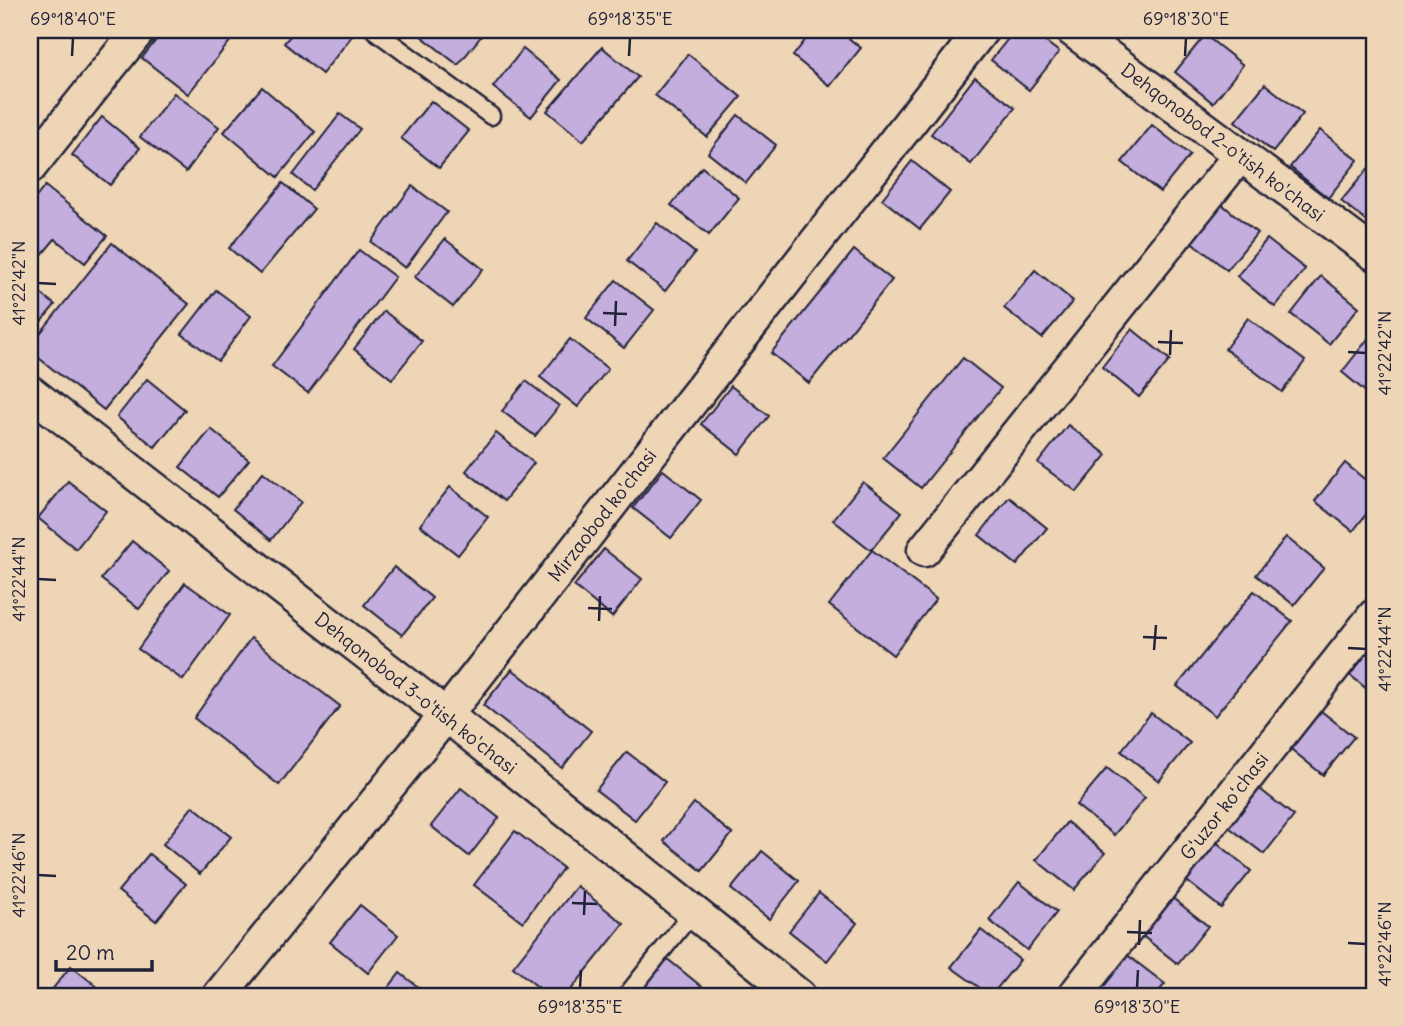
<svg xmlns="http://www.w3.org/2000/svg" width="1404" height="1026" font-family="Delius,sans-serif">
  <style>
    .building { fill: #c3aede; stroke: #22223b; stroke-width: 2 }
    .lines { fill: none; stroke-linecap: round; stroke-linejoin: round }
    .service-casing { stroke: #22223b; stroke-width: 21 }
    .minor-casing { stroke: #22223b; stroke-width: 37 }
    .service { stroke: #eed5b5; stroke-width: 16 }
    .minor { stroke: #eed5b5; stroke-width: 32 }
    .ticks { fill: none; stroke: #22223b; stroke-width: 2.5 }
    .labels { text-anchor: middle; stroke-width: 5; stroke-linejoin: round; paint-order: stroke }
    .street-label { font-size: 19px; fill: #22223b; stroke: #eed5b5 }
    .neatline { fill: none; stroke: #22223b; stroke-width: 2.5 }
    .ticks-label { font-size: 18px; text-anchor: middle; fill: #22223b }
  </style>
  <rect width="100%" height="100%" fill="#eed5b5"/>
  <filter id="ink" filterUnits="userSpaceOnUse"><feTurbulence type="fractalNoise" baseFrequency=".0143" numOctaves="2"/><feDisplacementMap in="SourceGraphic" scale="14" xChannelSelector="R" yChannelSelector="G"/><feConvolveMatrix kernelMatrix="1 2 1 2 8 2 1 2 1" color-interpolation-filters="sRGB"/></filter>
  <g filter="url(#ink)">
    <g class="building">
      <path d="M164 30H239L188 94 142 58Z"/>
      <path d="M295 30H344L352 36 322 74 284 43Z"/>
      <path d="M424 30H486L458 65 420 35Z"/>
      <path d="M813 30H838L861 48 830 86 793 56Z"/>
      <path d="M1015 30H1030L1059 52 1029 90 991 60Z"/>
      <path d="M1205 35 1243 65 1213 103 1175 72Z"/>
      <path d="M602 47 638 77 583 141 547 111Z"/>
      <path d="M523 49 561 80 531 117 493 87Z"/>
      <path d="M688 54 741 97 707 137 655 95Z"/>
      <path d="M975 77 1015 108 971 164 931 134Z"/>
      <path d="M1265 84 1303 114 1273 152 1235 121Z"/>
      <path d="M262 87 315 132 278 177 224 132Z"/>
      <path d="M174 93 219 127 186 172 140 137Z"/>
      <path d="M431 101 469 131 439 168 401 138Z"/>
      <path d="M340 114 360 129 312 190 293 175Z"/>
      <path d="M738 115 776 145 746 183 708 153Z"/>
      <path d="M102 117 140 148 110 185 72 155Z"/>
      <path d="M1152 125 1190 155 1160 192 1122 162Z"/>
      <path d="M1320 130 1358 160 1328 198 1290 167Z"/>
      <path d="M912 161 950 192 920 229 882 199Z"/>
      <path d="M1372 164 1374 166V227L1341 201Z"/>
      <path d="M702 167 739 198 709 235 671 205Z"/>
      <path d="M283 183 314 209 260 274 229 248Z"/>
      <path d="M45 186 107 236 85 263 55 239 30 269V205Z"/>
      <path d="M412 186 447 212 405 268 371 242Z"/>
      <path d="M1219 202 1257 233 1227 270 1189 240Z"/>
      <path d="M657 223 695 253 665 291 627 261Z"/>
      <path d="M445 239 483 269 453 307 415 277Z"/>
      <path d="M1267 239 1305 269 1275 307 1237 276Z"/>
      <path d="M112 243 189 304 104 410 30 351V346Z"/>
      <path d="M359 250 395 277 308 393 272 366Z"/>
      <path d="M854 250 892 280 809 383 771 353Z"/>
      <path d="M1035 270 1073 301 1042 338 1004 308Z"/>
      <path d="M1321 276 1359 307 1329 344 1291 314Z"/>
      <path d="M616 280 654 310 624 348 586 318Z"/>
      <path d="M30 285 55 305 30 335Z"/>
      <path d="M216 290 251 316 218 361 182 334Z"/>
      <path d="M384 311 422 341 392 379 354 349Z"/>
      <path d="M1248 318 1305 361 1282 392 1225 349Z"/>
      <path d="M1132 329 1170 360 1139 397 1102 367Z"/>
      <path d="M1371 335 1374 338V382L1366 392 1342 372Z"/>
      <path d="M570 339 608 369 578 407 540 377Z"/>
      <path d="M963 358 1001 388 921 488 883 458Z"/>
      <path d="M147 379 185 410 155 447 117 417Z"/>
      <path d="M526 381 559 406 535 436 502 411Z"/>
      <path d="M731 386 769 416 739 454 701 424Z"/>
      <path d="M1068 425 1107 455 1077 492 1038 463Z"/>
      <path d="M211 429 249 460 218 497 180 467Z"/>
      <path d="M496 433 534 463 504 501 466 471Z"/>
      <path d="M1345 463 1374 487V504L1353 531 1315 501Z"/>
      <path d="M663 470 701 500 671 538 633 508Z"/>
      <path d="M263 472 301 502 271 540 233 509Z"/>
      <path d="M68 481 106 511 76 549 38 518Z"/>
      <path d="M863 482 902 512 871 550 833 520Z"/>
      <path d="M450 487 488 517 458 555 420 525Z"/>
      <path d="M1009 497 1047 528 1017 565 979 535Z"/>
      <path d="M1286 537 1324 568 1294 605 1256 575Z"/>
      <path d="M132 541 169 571 139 609 101 579Z"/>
      <path d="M604 549 642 579 612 617 574 586Z"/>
      <path d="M872 550 936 599 893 655 829 605Z"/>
      <path d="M394 567 432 598 402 635 364 605Z"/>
      <path d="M185 583 230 615 183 680 138 649Z"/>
      <path d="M1254 591 1292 621 1215 716 1177 686Z"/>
      <path d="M251 638 340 706 279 785 194 718Z"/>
      <path d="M1374 645V695L1350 675Z"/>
      <path d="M512 669 591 731 562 768 483 705Z"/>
      <path d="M1316 707 1354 737 1323 775 1286 745Z"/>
      <path d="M1151 713 1190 743 1159 781 1121 751Z"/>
      <path d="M627 752 665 782 635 820 596 790Z"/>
      <path d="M1107 768 1145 798 1114 835 1076 805Z"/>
      <path d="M1256 786 1294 816 1264 854 1225 824Z"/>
      <path d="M461 788 499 818 469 856 431 826Z"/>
      <path d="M694 803 732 834 702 871 664 841Z"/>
      <path d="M193 806 231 837 200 874 163 844Z"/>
      <path d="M1067 822 1105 853 1074 890 1036 860Z"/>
      <path d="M515 831 563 868 523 922 474 885Z"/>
      <path d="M1214 840 1251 871 1221 908 1183 878Z"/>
      <path d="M762 851 799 881 769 919 731 889Z"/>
      <path d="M149 854 186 884 156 921 118 891Z"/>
      <path d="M1019 882 1057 912 1027 950 989 920Z"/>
      <path d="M577 886 624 924 566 996H549L513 967Z"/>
      <path d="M819 893 857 923 827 961 789 931Z"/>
      <path d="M1170 896 1208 926 1178 964 1140 934Z"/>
      <path d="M360 905 398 935 368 973 330 942Z"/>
      <path d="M981 930 1020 960 991 996 951 967Z"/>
      <path d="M1126 954 1165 984 1155 996H1102L1096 992Z"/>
      <path d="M665 957 702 987 695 996H637L634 994Z"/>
      <path d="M71 966 109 996H47Z"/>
      <path d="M400 973 430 996H382Z"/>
    </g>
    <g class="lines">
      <g class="service-casing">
        <g id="service">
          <path d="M374 30 491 116"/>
          <path d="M626 996 693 912"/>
        </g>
      </g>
      <g class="minor-casing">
        <g id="minor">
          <path d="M1072 30 1374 254"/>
          <path d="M30 167 139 30"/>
          <path d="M30 392 446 715 799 996"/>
          <path d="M924 550 1240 155"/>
          <path d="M219 996 446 715 982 30"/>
          <path d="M1074 996 1374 616"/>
        </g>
      </g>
      <use href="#service" class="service"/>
      <use href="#minor" class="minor"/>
    </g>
  </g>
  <path class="ticks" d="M72 56 73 38M629 56 630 38M1185 56 1186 38M38 283 56 284M603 313 627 314M615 326 616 301M1158 342 1183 343M1348 352 1366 353M1170 355 1171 330M38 579 56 580M588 608 612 609M599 621 600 596M1143 637 1167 638M1348 648 1366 649M1154 650 1156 625M38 875 56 876M572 903 597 904M584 915 585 891M1127 932 1152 933M1348 943 1366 944M1139 945 1140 920M580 988 581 970M1137 988 1138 970"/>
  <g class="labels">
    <g class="street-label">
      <text transform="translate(1223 142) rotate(37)" y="7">Dehqonobod 2-o'tish ko'chasi</text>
      <text transform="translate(602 515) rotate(-52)" y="7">Mirzaobod ko'chasi</text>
      <text transform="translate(416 693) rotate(38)" y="7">Dehqonobod 3-o'tish ko'chasi</text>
      <text transform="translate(1224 806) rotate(-52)" y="7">Gʻuzor koʻchasi</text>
    </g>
  </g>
  <rect width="1404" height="1026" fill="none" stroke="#eed5b5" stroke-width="77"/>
  <path d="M56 960v10h96v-10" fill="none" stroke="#22223b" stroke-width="3.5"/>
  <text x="66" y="960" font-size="21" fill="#22223b" stroke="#eed5b5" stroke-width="5" paint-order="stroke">20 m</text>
  <rect x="38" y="38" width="1328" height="950" class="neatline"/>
  <g class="ticks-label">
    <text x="73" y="25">69°18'40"E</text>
    <text x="630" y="25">69°18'35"E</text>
    <text x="1186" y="25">69°18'30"E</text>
    <text transform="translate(19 283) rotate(-90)" y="6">41°22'42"N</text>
    <text transform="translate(1385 353) rotate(-90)" y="6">41°22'42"N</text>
    <text transform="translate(19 579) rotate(-90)" y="6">41°22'44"N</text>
    <text transform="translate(1385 649) rotate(-90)" y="6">41°22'44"N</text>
    <text transform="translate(19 875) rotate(-90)" y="6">41°22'46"N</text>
    <text transform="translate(1385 944) rotate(-90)" y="6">41°22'46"N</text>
    <text x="580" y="1013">69°18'35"E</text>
    <text x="1137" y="1013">69°18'30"E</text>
  </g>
</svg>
